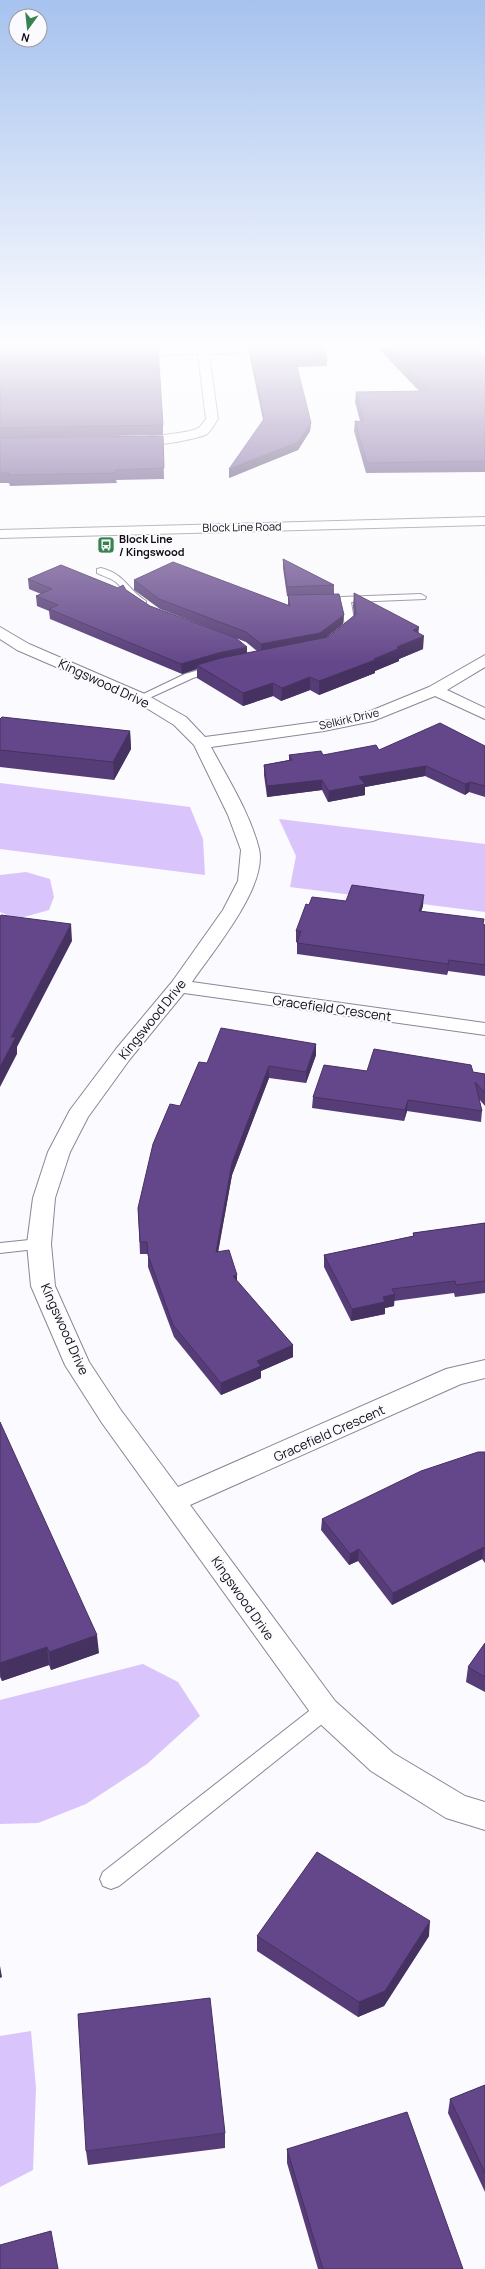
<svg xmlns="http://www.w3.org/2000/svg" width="485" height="2269" font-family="Manrope,sans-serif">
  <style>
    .green { fill: #d9c4fc }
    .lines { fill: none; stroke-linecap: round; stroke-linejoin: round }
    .service-casing { stroke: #8c8597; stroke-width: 2 }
    .minor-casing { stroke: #8c8597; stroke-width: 2 }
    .tertiary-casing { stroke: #8c8597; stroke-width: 2 }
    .service { fill: #fff; fill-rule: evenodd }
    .minor { fill: #fff; fill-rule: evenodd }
    .tertiary { fill: #fff; fill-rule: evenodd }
    .wall { fill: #563d77 }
    .shaded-wall { fill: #463261 }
    .building { fill: #64478a; stroke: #463261 }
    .labels { text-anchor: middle; stroke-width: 4; stroke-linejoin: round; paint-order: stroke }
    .far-street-label { font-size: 11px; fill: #0e0b12; stroke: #fbfafe }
    .far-poi-label { font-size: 11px; font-weight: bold; fill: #0e0b12; stroke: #fbfafe; text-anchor: start }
    .street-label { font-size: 13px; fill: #0e0b12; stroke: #fbfafe }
  </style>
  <rect width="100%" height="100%" fill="#fbfafe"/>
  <g class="green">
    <path d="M0 783 190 807 203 839 205 875 0 849Z"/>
    <path d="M279 819 485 844V912L290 887 296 856Z"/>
    <path d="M26 872 50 879 54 897 49 910 17 919 0 912V875Z"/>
    <path d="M143 1664 178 1682 200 1716 147 1764 86 1804 38 1823 0 1824V1700Z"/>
    <path d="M31 2031 36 2088 33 2170 0 2187V2036Z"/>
  </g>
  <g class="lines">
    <g class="service-casing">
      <g id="service">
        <path d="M101 568C125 574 127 589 146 601V605C130 609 126 591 117 583 113 579 103 576 97 573V569Z"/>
        <path d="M421 594 426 597 425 599 351 602 355 626 338 638 333 635 345 625 340 599 341 597Z"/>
        <path d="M216 665 221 668 220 670 193 678 145 700 141 701 135 698 185 674Z"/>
        <path d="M39 1239 45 1240 47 1244 45 1248 0 1253V1243Z"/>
        <path d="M325 1701 332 1704 335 1710 332 1716 119 1886 111 1889 103 1886 100 1879 103 1872 318 1704Z"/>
      </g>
    </g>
    <g class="minor-casing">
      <g id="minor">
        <path d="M287 345H348C342 353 227 353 209 354L218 419C215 423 211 431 207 434 196 440 135 451 128 441 132 435 184 436 198 428 201 427 203 422 206 419L198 354 129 356 123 352 125 350Z"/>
        <path d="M0 627 29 644 147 695 186 717 205 737 324 721 368 712 429 687 485 655V667L447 690 485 708V719L435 696 373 721 324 731 211 747C228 779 250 813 259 849 268 886 213 951 192 982L485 1023V1035L184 993 130 1059 88 1117 70 1152 55 1198 51 1244 55 1286 89 1362 120 1409 178 1487 446 1369 485 1360V1378L461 1384 190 1505 335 1701 393 1753 465 1796 485 1802V1830L446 1818 371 1771 315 1719 102 1423 65 1365 31 1286 27 1244 33 1198 48 1152 70 1110 116 1049 172 982 223 910 238 881 241 850 228 815 194 745 174 725 135 701 17 650 0 639Z"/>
      </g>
    </g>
    <g class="tertiary-casing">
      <path id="tertiary" d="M485 517V525L0 538V530Z"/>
    </g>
    <use href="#service" class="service"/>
    <use href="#minor" class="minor"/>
    <use href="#tertiary" class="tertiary"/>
  </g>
  <g class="wall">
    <path d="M0 345H158L0 348Z"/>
    <path d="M249 345 327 358V366L297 367 311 423 310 431 298 450 229 478 263 420 249 353Z"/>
    <path d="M375 345H473L485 356V472L366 473 354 431 355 421H360L355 402 356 392 419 391Z"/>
    <path d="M0 349 163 425V435L61 437 163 436 164 479 116 480 117 483 10 486 9 483H0Z"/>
    <path d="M283 559 334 585V594L343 624 326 638 328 637 354 616 353 606 354 593 419 633 423 649 399 659V661L375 671V673L319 695 310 690 281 701 273 696 243 706 197 678V669L182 674 50 619 49 611 37 606 36 596 41 594 29 589 28 579 118 588 126 590 150 606 247 653 257 651 246 642 160 609 134 590V580L288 605V596H287L283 568Z"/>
    <path d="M0 719 130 731 131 749 114 780 0 767Z"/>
    <path d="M485 746V797L469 792 465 795 425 776 365 787V795L328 802 322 790 267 797 264 775V765L289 760V755H323L379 750Z"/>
    <path d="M346 901 423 906 421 911 485 925V976L448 971 447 975 297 954V942H296V931L309 905Z"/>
    <path d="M316 1044V1055L306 1083 269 1078 232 1175 218 1251 237 1281 293 1345V1357L261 1371V1378L221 1395 174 1337 148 1267V1254H140L138 1208 180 1106 207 1063Z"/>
    <path d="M367 1071 473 1072 485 1074V1106L479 1099 482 1111 481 1122 407 1111 404 1121 312 1108 313 1097Z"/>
    <path d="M485 1223V1293L455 1297 454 1293 394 1301V1306L385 1308V1314L351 1321 324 1267V1255L413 1236V1233Z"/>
    <path d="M0 1422 99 1653 51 1670 49 1665 2 1681 0 1677Z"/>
    <path d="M485 1452V1563L482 1559 392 1605 358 1561 349 1565 321 1530 322 1519Z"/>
    <path d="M485 1643V1692L466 1682 468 1667Z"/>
    <path d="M257 1936H429L384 2006 358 2017 257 1951Z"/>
    <path d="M485 2085V2192L448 2113 450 2099Z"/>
    <path d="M225 2133V2148L88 2165 86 2151Z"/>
    <path d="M287 2149 463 2269H318L287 2163Z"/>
  </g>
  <g class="shaded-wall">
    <path d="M311 423 310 431 298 450 229 478V469Z"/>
    <path d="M344 615 343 624 319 643 261 654V644Z"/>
    <path d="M419 627 418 638 424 636 423 649 399 659V661L375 671V673L319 695V681L374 659 397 647 413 630Z"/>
    <path d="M247 647V657L197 665V669L182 674 181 664 218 653Z"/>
    <path d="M310 677V690L281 701 282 688Z"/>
    <path d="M273 683V696L243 706V693Z"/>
    <path d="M130 731 131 749 114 780 113 762Z"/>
    <path d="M426 766 425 776 365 787V795L328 802 329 791 359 777Z"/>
    <path d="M322 780V790L267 797V786Z"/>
    <path d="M470 782 469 792 465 795V784Z"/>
    <path d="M424 895 423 906 418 922 419 911Z"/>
    <path d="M71 924 72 941 17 1047V1054L0 1087V1067L11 1037Z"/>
    <path d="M449 960 448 971 447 975 448 964Z"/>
    <path d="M316 1044V1055L306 1083V1072Z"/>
    <path d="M269 1066V1078L232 1175 216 1264V1252L232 1163Z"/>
    <path d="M408 1100 407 1111 404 1121 405 1110Z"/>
    <path d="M237 1275V1287L233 1276Z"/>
    <path d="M395 1294 394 1306 385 1308V1314L351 1321 352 1309 383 1297Z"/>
    <path d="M293 1345V1357L261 1371V1378L221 1395V1383L257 1361Z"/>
    <path d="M484 1547 482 1559 392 1605 393 1593Z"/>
    <path d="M359 1549 358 1561 349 1565 350 1554Z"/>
    <path d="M97 1635 99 1653 51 1670 49 1652Z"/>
    <path d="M47 1647 49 1665 2 1681 0 1669V1663Z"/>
    <path d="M430 1921 429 1936 384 2006 358 2017 359 2002Z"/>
    <path d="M0 1966 2 1977 0 1978Z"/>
  </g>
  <g class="building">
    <path d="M249 345H323L327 358 295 359 311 423 298 442 229 469 264 419Z"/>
    <path d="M384 345H473L485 356V461L367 463 355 421 364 422 356 392 429 391Z"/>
    <path d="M158 347 163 425 0 428V349Z"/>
    <path d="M163 436 164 468 116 470V473L9 475V473H0V438Z"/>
    <path d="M283 559 334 585 287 587Z"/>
    <path d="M173 562 290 606 288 595 339 594 344 615 320 633 261 644 246 632 159 599 134 580Z"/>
    <path d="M61 565 118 588 123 585 126 590 150 606 236 638 247 647 218 653 181 664 49 609 58 605 36 596 52 589 28 579Z"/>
    <path d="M354 593 419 627 413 630 424 636 397 647 400 648 374 659 375 660 319 681 310 677 282 688 273 683 243 693 197 665 221 658 328 637 356 614Z"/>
    <path d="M2 717 130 731 113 762 0 750V719Z"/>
    <path d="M440 723 485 746V786L470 782 465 784 426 766 359 777 365 784 329 791 322 780 267 786 264 765 292 760 289 755 321 751 323 755 376 745 379 750Z"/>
    <path d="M352 885 424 895 419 911 484 919 483 924 485 925V965L449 960 448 964 297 943 301 931H296L306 904 309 905 312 897 346 901Z"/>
    <path d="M1 915 71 924 11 1037H16L0 1067V917Z"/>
    <path d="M221 1028 316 1044 306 1072 269 1066 232 1163 216 1252 229 1250 237 1275 233 1276 293 1345 257 1361 261 1366 221 1383 173 1325 148 1255 147 1242H140L138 1208 153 1144 170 1104 180 1106 199 1062 207 1063Z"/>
    <path d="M374 1049 471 1065 473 1072 485 1074V1093L475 1082 482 1111 408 1100 405 1110 313 1097 324 1065 367 1071Z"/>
    <path d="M485 1223V1281L456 1285 455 1281 392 1289 395 1294 383 1297 385 1302 352 1309 324 1255 414 1236 413 1233Z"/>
    <path d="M0 1422 97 1635 49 1652 47 1647 0 1663Z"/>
    <path d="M478 1452H485V1549L484 1547 393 1593 359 1549 350 1554 322 1519 421 1471Z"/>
    <path d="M485 1643V1677L468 1667Z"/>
    <path d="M317 1852 430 1921 385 1991 359 2002 257 1936Z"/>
    <path d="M210 1998 225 2133 86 2151 78 2014Z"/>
    <path d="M485 2085V2173L450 2099Z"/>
    <path d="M407 2112 463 2269H323L287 2149Z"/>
    <path d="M51 2231 58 2269H0V2245Z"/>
  </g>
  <linearGradient id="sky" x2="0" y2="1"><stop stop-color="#a6c2ee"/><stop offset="0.52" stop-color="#fdfdff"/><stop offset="1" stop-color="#fdfdff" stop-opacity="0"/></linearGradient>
  <rect width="485" height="663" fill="url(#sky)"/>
  <defs>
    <g id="bus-square" transform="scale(0.9)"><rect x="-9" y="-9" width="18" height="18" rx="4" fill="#368250" stroke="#fbfafe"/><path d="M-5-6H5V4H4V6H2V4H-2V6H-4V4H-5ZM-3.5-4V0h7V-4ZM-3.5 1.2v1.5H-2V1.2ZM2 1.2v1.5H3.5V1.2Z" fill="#fff"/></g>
  </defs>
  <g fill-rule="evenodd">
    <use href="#bus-square" x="106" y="545"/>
  </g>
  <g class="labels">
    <g class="far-street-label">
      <text transform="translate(242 527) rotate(-1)" y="4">Block Line Road</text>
      <text transform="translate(349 719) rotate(-13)" y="4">Selkirk Drive</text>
    </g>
    <g class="far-poi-label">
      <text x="119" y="543">Block Line<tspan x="119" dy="13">/ Kingswood</tspan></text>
    </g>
    <g class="street-label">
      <text transform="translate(104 683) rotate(25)" y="5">Kingswood Drive</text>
      <text transform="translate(332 1008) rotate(8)" y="5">Gracefield Crescent</text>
      <text transform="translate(152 1019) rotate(-51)" y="5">Kingswood Drive</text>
      <text transform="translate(65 1329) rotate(66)" y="5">Kingswood Drive</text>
      <text transform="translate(329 1433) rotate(-24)" y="5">Gracefield Crescent</text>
      <text transform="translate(243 1598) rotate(55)" y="5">Kingswood Drive</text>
    </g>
  </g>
  <g transform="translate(28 28) rotate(195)"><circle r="19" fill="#fbfafe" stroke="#9c9aa0"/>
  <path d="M0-3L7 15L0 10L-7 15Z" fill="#368250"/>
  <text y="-6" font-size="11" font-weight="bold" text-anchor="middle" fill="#0e0b12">N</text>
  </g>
</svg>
